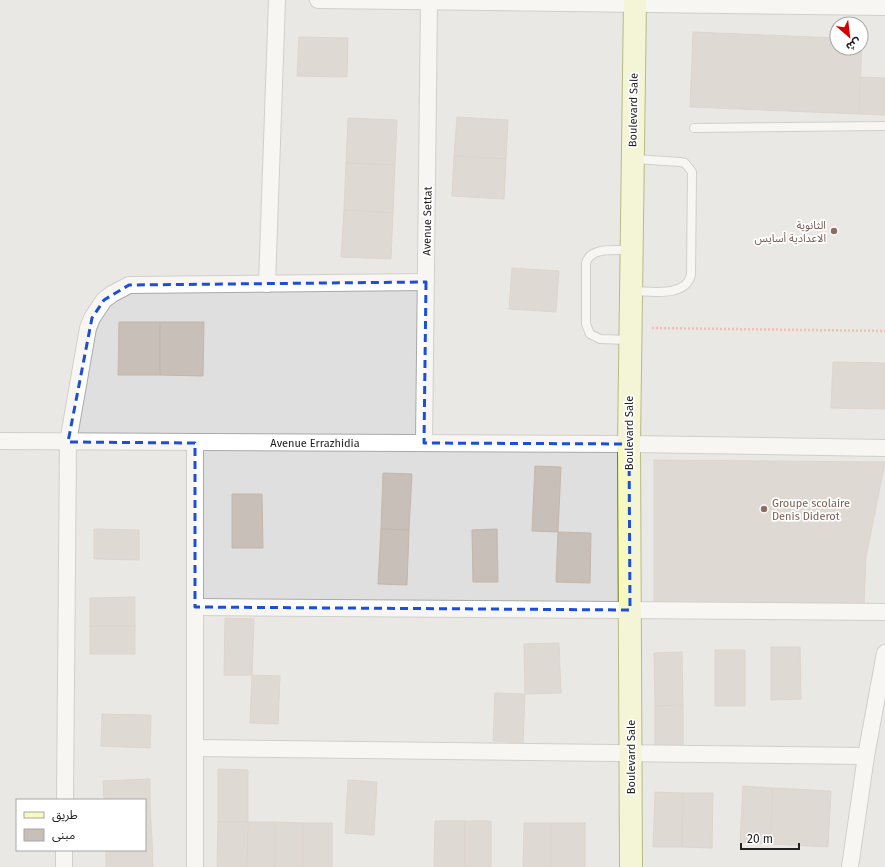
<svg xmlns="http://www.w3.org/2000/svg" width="885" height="867" font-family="'Fira Sans','Noto Sans Arabic',sans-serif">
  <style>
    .residential { fill: #e0dfdf; fill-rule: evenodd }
    .building { fill: #c7bfb8; stroke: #c4b6ab }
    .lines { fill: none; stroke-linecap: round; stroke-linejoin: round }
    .lane-casing { stroke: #a9a9a9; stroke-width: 10 }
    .street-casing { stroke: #a9a9a9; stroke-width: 18 }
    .secondary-casing { stroke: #707d05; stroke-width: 24 }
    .path { stroke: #fa8072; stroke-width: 2.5; stroke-dasharray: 2 2; stroke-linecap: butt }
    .lane { stroke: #fff; stroke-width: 8 }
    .street { stroke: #fff; stroke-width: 16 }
    .secondary { stroke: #f7fabf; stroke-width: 22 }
    .marked { fill: none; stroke: #1d4ed8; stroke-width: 3; stroke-dasharray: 8 5; stroke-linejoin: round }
    .education-dot { fill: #8d6e63; stroke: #fff; stroke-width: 1.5 }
    .labels { text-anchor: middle; stroke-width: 3.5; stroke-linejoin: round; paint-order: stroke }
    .street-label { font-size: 11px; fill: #222; stroke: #fff }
    .education-label { font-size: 11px; fill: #785e54; stroke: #fff; text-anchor: end }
  </style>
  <rect width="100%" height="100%" fill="#f2efe9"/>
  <path class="residential" d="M0 0H885V867H0ZM837 24H861V48H837ZM17 800H145V850H17Z"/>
  <g class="building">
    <path d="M693 32 837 38V48H861L862 39 859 114 690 107Z"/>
    <path d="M299 37 348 38 347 77 297 76Z"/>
    <path d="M860 77 885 78V115L859 114Z"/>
    <path d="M457 117 508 120 506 159 454 156Z"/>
    <path d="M348 118 397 120 395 165 346 163Z"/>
    <path d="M454 156 506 159 504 199 452 196Z"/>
    <path d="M346 163 395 165 393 213 344 210Z"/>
    <path d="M344 210 393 213 391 259 341 257Z"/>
    <path d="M512 268 559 271 556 312 509 309Z"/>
    <path d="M119 322H160V375H118Z"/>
    <path d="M160 322H204L203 376 160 375Z"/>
    <path d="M833 362 885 363V409L831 408Z"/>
    <path d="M654 460 885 462 866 557 864 604 654 603Z"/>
    <path d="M535 466 561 467 558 532 532 531Z"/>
    <path d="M383 473 412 474 409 530 381 529Z"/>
    <path d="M232 494H262L263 548H232Z"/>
    <path d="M94 529 139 530V560L94 559Z"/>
    <path d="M381 529 409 530 407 585 378 584Z"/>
    <path d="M497 529 498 582H473L472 530Z"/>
    <path d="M558 532 591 533 590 583 556 582Z"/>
    <path d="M135 597V626H90V598Z"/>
    <path d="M225 618 254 619 252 675H224Z"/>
    <rect x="90" y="626" width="45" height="28"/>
    <path d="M559 643 561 693 525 694 524 644Z"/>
    <path d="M771 647H800L801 699 771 700Z"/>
    <rect x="715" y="650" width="30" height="56"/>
    <path d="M682 652 683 705 655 706 654 653Z"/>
    <path d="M252 675 280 676 278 724 250 723Z"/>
    <path d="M495 693 525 694 523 743 493 741Z"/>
    <path d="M683 705V747H655V706Z"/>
    <path d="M102 714 151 715 150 748 101 746Z"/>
    <path d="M218 769 248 770V822H218Z"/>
    <path d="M150 779V805L145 806V800H104L103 781Z"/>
    <path d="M348 780 377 782 374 835 345 833Z"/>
    <path d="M743 786 773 788 770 844 740 842Z"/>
    <path d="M773 788 831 791 828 847 770 844Z"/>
    <path d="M655 792 683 793 682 847H653Z"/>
    <path d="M683 793H713L712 848 682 847Z"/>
    <path d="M150 805 152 840H145V806Z"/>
    <path d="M435 821H465V867H434Z"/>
    <rect x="465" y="821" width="26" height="46"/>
    <path d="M218 822H248L247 867H217Z"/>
    <path d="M248 822H275V867H247Z"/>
    <path d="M275 822 303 823V867H275Z"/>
    <rect x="303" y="823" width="29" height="44"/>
    <path d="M524 823H551V867H523Z"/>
    <rect x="551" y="823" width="34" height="44"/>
    <path d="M145 840H152L153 867H106V850H145Z"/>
  </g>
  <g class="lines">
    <g class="lane-casing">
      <g id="lane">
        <path d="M694 128 885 126"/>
        <path d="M632 291C651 291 685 298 691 275L692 172 685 163 680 162 635 159"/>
        <path d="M630 340 600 339 590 334 586 324V263C591 246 616 251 631 250"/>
      </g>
    </g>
    <g class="street-casing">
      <g id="street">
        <path d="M318 0 885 7"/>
        <path d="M267 284 277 0"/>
        <path d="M0 441 629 444 885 448"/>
        <path d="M195 443V867"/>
        <path d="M424 443 429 0"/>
        <path d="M195 607 885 612"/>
        <path d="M195 748 866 756"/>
        <path d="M65 800 68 442 88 328 92 318 104 300 112 294 129 285 426 282"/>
        <path d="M64 867V850"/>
        <path d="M850 867 866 756 885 653"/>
      </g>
    </g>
    <g class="secondary-casing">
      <path id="secondary" d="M631 867 629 444 635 0"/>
    </g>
    <path class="path" d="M652 328 885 331"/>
    <use href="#lane" class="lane"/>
    <use href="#street" class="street"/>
    <use href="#secondary" class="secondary"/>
  </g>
  <path d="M0 0H885V867H0ZM426 282 424 443 629 444 630 610 195 607V443L68 442 92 318 104 300 129 285Z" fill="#f2efe9" fill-opacity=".55" fill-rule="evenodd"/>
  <path class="marked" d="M426 282 424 443 629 444 630 610 195 607V443L68 442 92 318 104 300 129 285Z"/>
  <g class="education-dot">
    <circle cx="834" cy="231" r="4"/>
    <circle cx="764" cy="509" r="4"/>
  </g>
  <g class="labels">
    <g class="street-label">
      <text transform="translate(633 110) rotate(-89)" y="4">Boulevard Sale</text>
      <text transform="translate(427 221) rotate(-89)" y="4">Avenue Settat</text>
      <text transform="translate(629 433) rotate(-90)" y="4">Boulevard Sale</text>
      <text x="315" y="447">Avenue Errazhidia</text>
      <text transform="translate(631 757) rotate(-90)" y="4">Boulevard Sale</text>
    </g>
    <g class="education-label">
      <text x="826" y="229">الثانوية<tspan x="826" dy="13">الاعدادية أسايس</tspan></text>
      <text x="772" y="507" text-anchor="start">Groupe scolaire<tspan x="772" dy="13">Denis Diderot</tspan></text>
    </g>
  </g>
  <rect x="16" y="799" width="130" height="52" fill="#ffffff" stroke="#a7a7a7"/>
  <rect x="24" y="812" width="20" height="6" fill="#f7fabf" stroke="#a7a7a7"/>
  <text x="52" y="819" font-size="12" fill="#222222">طريق</text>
  <rect x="24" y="829" width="20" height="12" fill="#c7bfb8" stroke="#a7a7a7"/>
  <text x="52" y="839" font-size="12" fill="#222222">مبنى</text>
  <g transform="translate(849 36) rotate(152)"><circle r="19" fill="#ffffff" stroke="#a7a7a7"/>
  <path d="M0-3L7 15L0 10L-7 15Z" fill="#d40000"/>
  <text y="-6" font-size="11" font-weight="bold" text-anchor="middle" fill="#222222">ش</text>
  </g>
  <path d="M741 843v6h58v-6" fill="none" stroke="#222222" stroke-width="2"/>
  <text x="747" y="843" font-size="12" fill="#222222" stroke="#ffffff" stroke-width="3" paint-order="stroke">20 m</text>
</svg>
